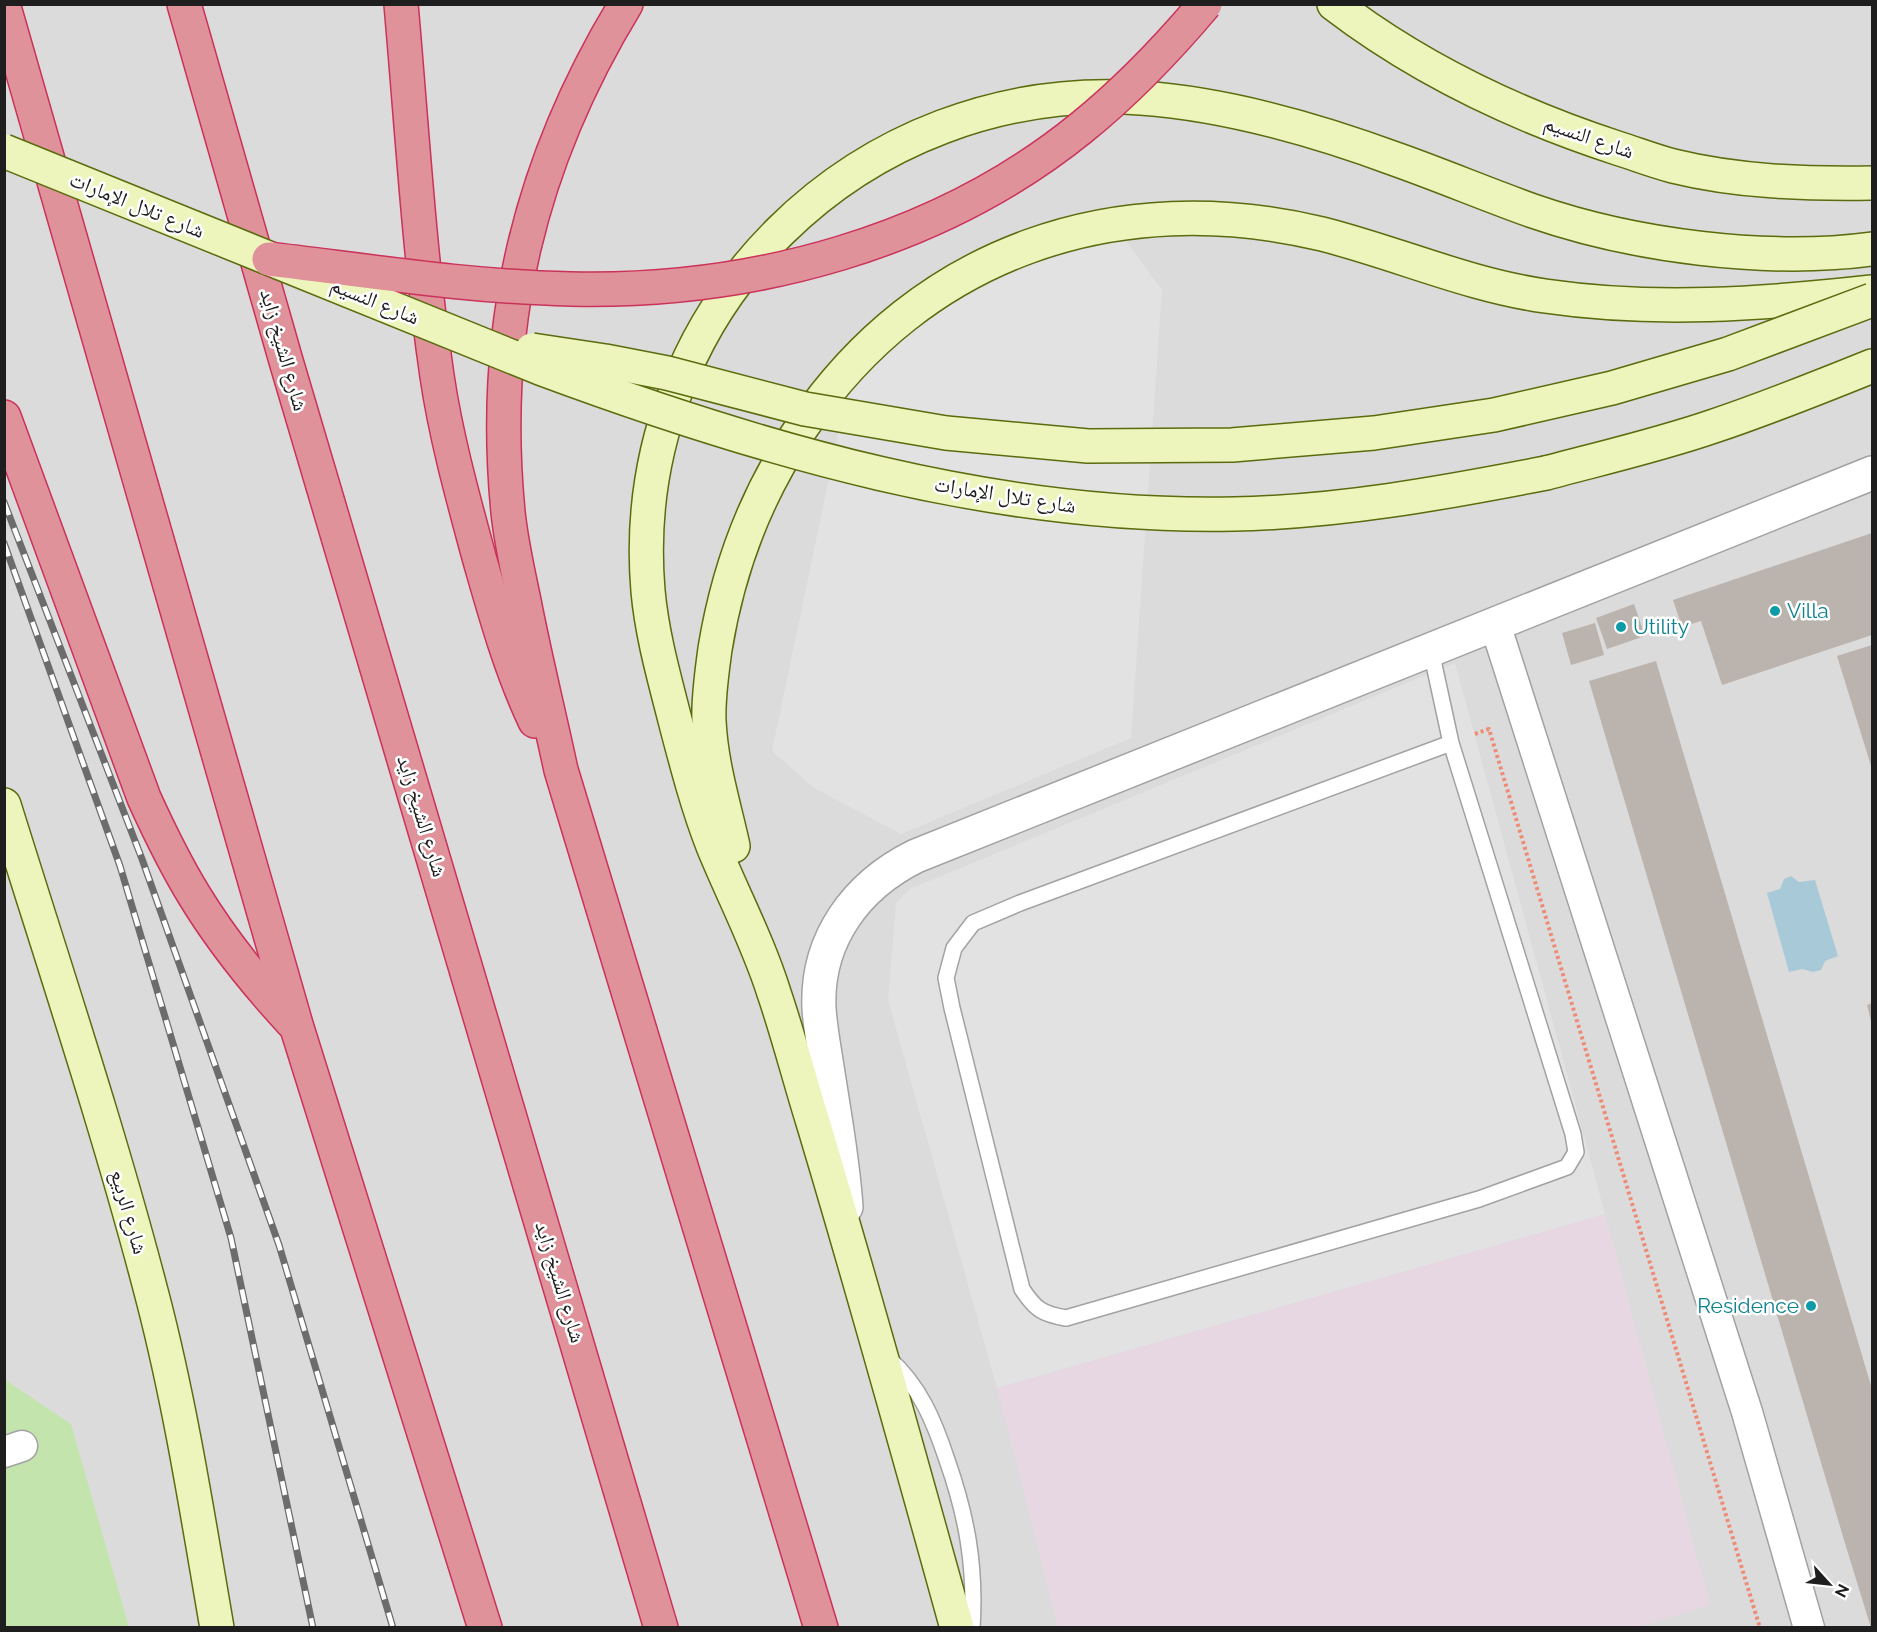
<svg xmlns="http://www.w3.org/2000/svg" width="1877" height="1632" font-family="Raleway,'Noto Naskh Arabic',sans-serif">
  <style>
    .residential { fill: #dcdbdb }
    .industrial { fill: #e7d7e2 }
    .grass { fill: #c4e4ae }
    .parking { fill: #e2e2e2 }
    .water { fill: #a8cad8 }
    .building { fill: #bbb4ae }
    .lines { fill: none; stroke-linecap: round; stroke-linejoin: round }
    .service-casing { stroke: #a2a2a2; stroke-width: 18 }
    .minor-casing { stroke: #a2a2a2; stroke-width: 33 }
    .tertiary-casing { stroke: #a2a2a2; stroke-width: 36 }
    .secondary-casing { stroke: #5a6c0e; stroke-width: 36 }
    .motorway-casing { stroke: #cb325a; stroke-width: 36 }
    .path { stroke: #ee8b75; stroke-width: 4; stroke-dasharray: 3 3; stroke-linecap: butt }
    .service { stroke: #fff; stroke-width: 15 }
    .minor { stroke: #fff; stroke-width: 30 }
    .tertiary { stroke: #fff; stroke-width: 33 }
    .secondary { stroke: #edf4bc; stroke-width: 33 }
    .motorway { stroke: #df929a; stroke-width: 33 }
    .rail-casing { stroke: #6c6c6c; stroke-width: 7 }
    .rail { stroke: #fff; stroke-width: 4.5; stroke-dasharray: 14; stroke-linecap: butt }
    .secondary-bridge-casing { stroke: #5a6c0e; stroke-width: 36; stroke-linecap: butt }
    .motorway-bridge-casing { stroke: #cb325a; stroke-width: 36; stroke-linecap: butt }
    .secondary-bridge { stroke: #edf4bc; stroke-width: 33 }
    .motorway-bridge { stroke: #df929a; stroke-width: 33 }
    .culture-dot { fill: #0f9aa8; stroke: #fff; stroke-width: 2 }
    .labels { text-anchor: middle; stroke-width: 5; stroke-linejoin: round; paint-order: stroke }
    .street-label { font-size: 21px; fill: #1e1e1e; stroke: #fff }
    .culture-label { font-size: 21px; fill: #0d838f; stroke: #fff; text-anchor: start }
  </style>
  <rect width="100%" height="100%" fill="#eeece5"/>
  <path class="residential" d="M5 5H1872V1627L5 1628Z"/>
  <path class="industrial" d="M1605 1214 1710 1605 1634 1628 1058 1627 997 1388Z"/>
  <path class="grass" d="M4 1379 71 1424 129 1627H5Z"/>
  <g class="parking">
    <path d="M1123 237 1162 290 1131 738 901 834 814 788 772 751 856 349 983 278Z"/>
    <path d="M1455 663 1605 1214 997 1388 888 1000 896 903 910 889Z"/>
  </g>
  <path class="water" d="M1791 876 1799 882 1815 880 1838 956 1825 961 1821 970 1813 972 1802 969 1789 972 1767 893 1780 889 1784 879Z"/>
  <g class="building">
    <path d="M1872 533V635L1722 685 1701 621 1682 627 1673 600Z"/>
    <path d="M1634 604 1645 636 1607 649 1596 618Z"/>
    <path d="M1595 623 1604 655 1571 665 1562 633Z"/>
    <path d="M1872 645V769L1837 656Z"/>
    <path d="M1656 661 1872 1389V1628H1871L1844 1540 1589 681Z"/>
    <path d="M1872 1003V1025L1867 1005Z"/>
  </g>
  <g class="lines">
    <g class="service-casing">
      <g id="service">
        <path d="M1431 651 1451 743 1573 1134 1576 1152 1567 1167 1479 1199 1066 1318C1042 1314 1035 1309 1022 1289L952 1008 946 978 954 948 973 923 1020 903 1451 743"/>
        <path d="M888 1358C920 1386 934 1421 947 1460 967 1517 976 1567 972 1628"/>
      </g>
    </g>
    <g class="minor-casing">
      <g id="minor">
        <path d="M1495 624 1747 1412 1809 1628"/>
        <path d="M4 1452 22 1446"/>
      </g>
    </g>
    <g class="tertiary-casing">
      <path id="tertiary" d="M846 1207C843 1160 834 1113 827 1067 824 1047 820 1027 819 1008 816 939 857 885 916 856L1872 473"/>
    </g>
    <g class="secondary-casing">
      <g id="secondary">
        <path d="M1334 4C1419 69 1516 115 1617 148 1636 154 1654 161 1673 166 1738 182 1806 184 1872 183"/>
        <path d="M1546 473C1602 458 1659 445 1714 426 1768 408 1820 387 1872 366"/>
        <path d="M4 805C55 969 110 1133 153 1299 181 1407 198 1518 217 1628"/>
        <path d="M733 846C724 805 711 764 709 721 708 697 712 672 715 649 728 569 756 494 802 427 921 251 1117 185 1322 234 1397 253 1468 285 1545 296 1654 312 1764 304 1872 292"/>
        <path d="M957 1628C910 1458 863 1288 812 1119 799 1077 788 1034 774 993 758 942 733 895 713 846 697 805 686 762 675 720 664 677 652 635 648 591 624 308 861 78 1141 98 1227 104 1317 130 1398 160 1443 176 1488 195 1533 211 1634 246 1767 263 1872 249"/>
      </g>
    </g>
    <g class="motorway-casing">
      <g id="motorway">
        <path d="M184 4 286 361 661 1628"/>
        <path d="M401 4C412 128 419 253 437 376 446 437 463 498 479 557 495 613 510 668 535 721"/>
        <path d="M626 4C529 163 490 327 508 512 511 542 518 572 524 601 535 658 549 714 561 770L821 1628"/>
        <path d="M4 7 297 1028 485 1628"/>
        <path d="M4 417 144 798C159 831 175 864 194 895 222 941 256 983 292 1022"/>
      </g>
    </g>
    <path class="path" d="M1475 734 1489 729 1760 1628"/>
    <use href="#service" class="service"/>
    <use href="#minor" class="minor"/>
    <use href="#tertiary" class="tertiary"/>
    <use href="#secondary" class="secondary"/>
    <use href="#motorway" class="motorway"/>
    <g class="rail-casing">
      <g id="rail">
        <path d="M4 502 142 859 279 1245 393 1628"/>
        <path d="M4 543 120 866 231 1238 313 1628"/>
      </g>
    </g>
    <use href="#rail" class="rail"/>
    <g class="secondary-bridge-casing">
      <g id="secondary-bridge">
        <path d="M4 151 540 368C761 450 996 519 1234 514 1339 512 1443 493 1546 473"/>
        <path d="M532 350 605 361 667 373 805 409 946 433 1088 446 1232 445 1374 433 1494 415 1612 388 1728 354 1872 300"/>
      </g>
    </g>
    <g class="motorway-bridge-casing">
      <path id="motorway-bridge" d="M269 259C369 271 470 287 571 289 752 293 939 243 1081 128 1127 91 1167 49 1205 4"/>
    </g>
    <use href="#secondary-bridge" class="secondary-bridge"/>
    <use href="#motorway-bridge" class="motorway-bridge"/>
  </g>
  <g class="culture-dot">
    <circle cx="1775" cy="611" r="6"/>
    <circle cx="1621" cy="627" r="6"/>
    <circle cx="1811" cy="1306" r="6"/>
  </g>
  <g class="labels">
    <g class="street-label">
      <text transform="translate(1589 137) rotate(19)" y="7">شارع النسيم</text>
      <text transform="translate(137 205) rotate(22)" y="7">شارع تلال الإمارات</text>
      <text transform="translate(375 301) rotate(22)" y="7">شارع النسيم</text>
      <text transform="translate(284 350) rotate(74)" y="7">شارع الشيخ زايد</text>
      <text transform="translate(1005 495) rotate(9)" y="7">شارع تلال الإمارات</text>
      <text transform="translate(422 816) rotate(73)" y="7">شارع الشيخ زايد</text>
      <text transform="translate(129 1212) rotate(74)" y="7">شارع الربيع</text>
      <text transform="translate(560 1282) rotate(73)" y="7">شارع الشيخ زايد</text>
    </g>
    <g class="culture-label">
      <text x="1787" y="618">Villa</text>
      <text x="1633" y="634">Utility</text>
      <text x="1799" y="1313" text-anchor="end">Residence</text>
    </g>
  </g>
  <rect width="1877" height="1632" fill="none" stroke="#1e1e1e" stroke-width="12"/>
  <g transform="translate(1829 1584) rotate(117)" stroke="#ffffff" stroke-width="4.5" paint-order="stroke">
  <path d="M0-4.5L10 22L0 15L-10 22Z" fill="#1e1e1e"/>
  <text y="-9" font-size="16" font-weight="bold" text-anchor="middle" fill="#1e1e1e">N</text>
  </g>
</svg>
